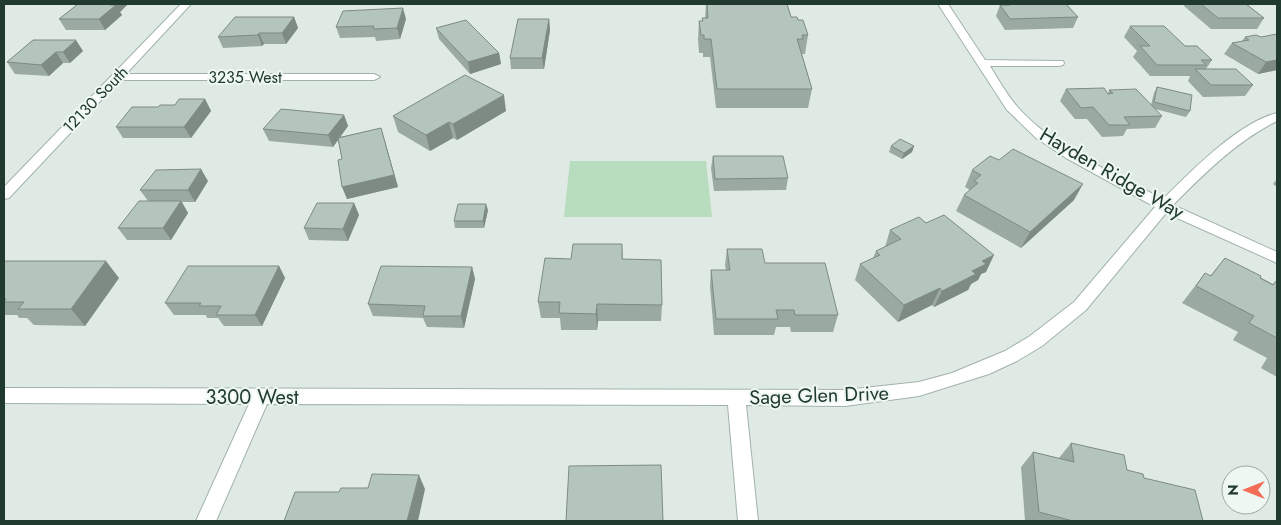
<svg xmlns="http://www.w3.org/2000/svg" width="1281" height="525" font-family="Jost,sans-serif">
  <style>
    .green { fill: #b8dcbe }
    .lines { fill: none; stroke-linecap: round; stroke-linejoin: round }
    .minor-casing { stroke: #a2b2aa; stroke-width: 2 }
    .minor { fill: #fff; fill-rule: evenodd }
    .wall { fill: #9ba9a3 }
    .shaded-wall { fill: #7e8a84 }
    .building { fill: #b4c5bd; stroke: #7e8a84 }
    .labels { text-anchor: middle; stroke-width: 4; stroke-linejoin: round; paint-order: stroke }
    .far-street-label { font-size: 16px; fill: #203a30; stroke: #eff7f2 }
    .street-label { font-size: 20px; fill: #203a30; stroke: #eff7f2 }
  </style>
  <rect width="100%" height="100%" fill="#dfeae4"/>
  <path class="green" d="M570 161H706L712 217H564Z"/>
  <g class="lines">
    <g class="minor-casing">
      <g id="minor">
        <path d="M181 4H191L126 74H374L380 77 374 80H120L9 198 4 199V187Z"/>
        <path d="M938 4H948L985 60 1063 61 1064 63 1063 65 1059 66H990C998 79 1006 93 1015 104 1051 147 1114 173 1163 199 1190 172 1239 122 1277 113V121C1237 141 1205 173 1173 205L1277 252V263L1166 213 1086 310 1042 346 1017 361 989 374 919 396 845 406 746 405 758 521H738L728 405 267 404 216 521H196L249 404 4 403V388L845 390 919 382 952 373 1005 351 1030 336 1074 302 1155 207 1066 158 1036 138 1007 110Z"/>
      </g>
    </g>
    <use href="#minor" class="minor"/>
  </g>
  <g class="wall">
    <path d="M78 4H128L120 12 122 15 105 30H66L59 19Z"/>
    <path d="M706 4H787L791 17 798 20 808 35 805 54H802L812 89 808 108H716L710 57H703V53H699L698 39 699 21H702V18H705Z"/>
    <path d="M1004 4H1066L1078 17 1073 28 1005 30 996 16 1000 5H1003Z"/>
    <path d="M1185 4H1246L1264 18 1257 29H1211L1184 6Z"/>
    <path d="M294 17 298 28 286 44H264L262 46 223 48 218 37Z"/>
    <path d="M406 19 400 39 376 41 375 37 340 38 336 27Z"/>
    <path d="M549 19 550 30 544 69H511L510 58Z"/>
    <path d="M1130 26 1185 46 1212 60 1206 69 1253 85 1245 96 1203 97 1188 81 1190 76H1150L1133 57 1137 51 1124 37Z"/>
    <path d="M436 28 499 53 501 64 470 74 439 39Z"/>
    <path d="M1277 34V70L1258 74 1224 54 1232 43 1242 41 1245 37H1261Z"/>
    <path d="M33 40 83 51 70 63H63L49 76 15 74 7 62Z"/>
    <path d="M1157 87 1190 111 1186 117 1155 109 1162 116 1155 128 1127 129 1123 136 1102 137 1087 119H1075L1060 101 1066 89 1108 93 1109 90 1151 105 1154 93Z"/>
    <path d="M205 99 211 111 191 138H123L116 127 175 105Z"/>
    <path d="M506 111 457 140 453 138 430 151 398 132 393 116Z"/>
    <path d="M344 115 348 126 340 137 381 128 398 187 347 199 342 159 338 140 333 147 269 141 263 129Z"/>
    <path d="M891 146H914L912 152 902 159 889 152Z"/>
    <path d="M713 156 788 178 786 190 714 191 711 168Z"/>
    <path d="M972 170 1074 200 1021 248 956 211 964 195 970 190 965 187Z"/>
    <path d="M1277 179V187L1273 184Z"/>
    <path d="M208 181 195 202H182L188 213 171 240H127L118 228 148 201 140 190Z"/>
    <path d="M354 203 359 215 348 241 309 240 304 228Z"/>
    <path d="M488 210 484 228H455L454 221Z"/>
    <path d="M890 230 986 272 981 274 978 280 971 284 968 290 934 307 932 305 898 322 855 280 860 264 873 258 876 251 885 247Z"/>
    <path d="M622 244 623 259 662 305 661 321H598L597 330H561L560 318H541L538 302 571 259Z"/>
    <path d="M727 249 765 263 838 315 833 332H791L790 327H776L774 335H714L710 286 711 270H726L725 265Z"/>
    <path d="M1225 258 1273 284 1277 280V377L1261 368 1267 358 1233 340 1238 332 1182 303 1205 273 1210 276Z"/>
    <path d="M4 261 119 278 85 326 34 325 27 318H19L17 315H4Z"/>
    <path d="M279 266 285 278 262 326H224L218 318H207L206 315H174L165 303Z"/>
    <path d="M472 267 475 279 464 328 427 327 423 318 373 316 368 304Z"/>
    <path d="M1071 443 1144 478 1203 521H1025L1021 467 1033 452 1059 459V458Z"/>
  </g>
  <g class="shaded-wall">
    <path d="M111 4H128L120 12 122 15 105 30 99 19Z"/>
    <path d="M403 8 406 19 400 39 397 28Z"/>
    <path d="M294 17 298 28 286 44 282 33Z"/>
    <path d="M549 19 550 30 544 69 542 58Z"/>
    <path d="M259 33 264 44 262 46 258 35Z"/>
    <path d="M76 40 83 51 70 63 63 52Z"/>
    <path d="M56 52 63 63 49 76 41 65Z"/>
    <path d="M499 53 501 64 470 74 468 62Z"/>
    <path d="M1277 60V70L1258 74 1266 62Z"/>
    <path d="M504 95 506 111 457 140 453 124Z"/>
    <path d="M205 99 211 111 191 138 184 127Z"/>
    <path d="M344 115 348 126 333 147 328 135Z"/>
    <path d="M449 122 453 138 430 151 426 135Z"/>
    <path d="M381 128 398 187 347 199 342 187Z"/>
    <path d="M914 146 912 152 902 159 904 153Z"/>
    <path d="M201 169 208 181 195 202 188 190Z"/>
    <path d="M1083 184 1074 200 1021 248 1030 232Z"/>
    <path d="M181 201 188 213 171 240 163 228Z"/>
    <path d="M354 203 359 215 348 241 343 229Z"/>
    <path d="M486 204 488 210 484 228 483 221Z"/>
    <path d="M994 255 986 272 981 274 978 280 971 284 968 290 934 307 942 291 972 271 982 261Z"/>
    <path d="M106 261 119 278 85 326 71 309Z"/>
    <path d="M279 266 285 278 262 326 255 315Z"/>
    <path d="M472 267 475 279 464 328 461 316Z"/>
    <path d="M940 288 932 305 898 322 904 305Z"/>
    <path d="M597 304 598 321 597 330 596 314Z"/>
    <path d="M419 475 425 489 418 521H407Z"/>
  </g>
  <g class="building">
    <path d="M78 4H111L110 5H116L99 19H59Z"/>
    <path d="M707 4H787L791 17H797L798 20H803L808 35H802L803 39H797L812 89H717L711 39H704V35H701L699 21H703L702 18H708Z"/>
    <path d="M1009 4H1066L1078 17 1010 19 1000 5H1010Z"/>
    <path d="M1201 4H1246L1264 18H1218Z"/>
    <path d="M403 8 397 28 373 29 374 26 336 27 343 11Z"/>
    <path d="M235 17H294L282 33H259L258 35 218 37Z"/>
    <path d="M518 19H549L542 58H510Z"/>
    <path d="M466 20 499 53 468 62 436 28Z"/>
    <path d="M1130 26H1164L1185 46H1197L1212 60H1201L1206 65H1157L1140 46H1150Z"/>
    <path d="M1277 34V60L1266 62 1232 43 1249 40 1245 37 1256 35 1261 37Z"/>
    <path d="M33 40H76L63 52H56L41 65 7 62Z"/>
    <path d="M1195 69H1236L1253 85H1211Z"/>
    <path d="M465 75 504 95 453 124 449 122 426 135 393 116Z"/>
    <path d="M1157 87 1192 95 1190 111 1154 102Z"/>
    <path d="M1104 88 1108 94 1113 93 1109 90 1136 89 1162 116 1124 117 1130 125H1109L1093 107 1081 108 1066 89Z"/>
    <path d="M179 99H205L184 127H116L132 107H158L160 105H175Z"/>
    <path d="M281 109 344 115 328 135 263 129Z"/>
    <path d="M381 128 394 175 342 187 338 160 342 159 338 138Z"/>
    <path d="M900 139 914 146 904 153 891 146Z"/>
    <path d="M1013 149 1083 184 1030 232 964 195 978 183 974 181 981 175 972 170 990 156 999 160Z"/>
    <path d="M713 156H783L788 178 715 179Z"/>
    <path d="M201 169 188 190H140L156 170Z"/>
    <path d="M139 201H181L163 228H118Z"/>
    <path d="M317 203H354L343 229 304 228Z"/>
    <path d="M458 204H486L483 221H454Z"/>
    <path d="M944 215 994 255 982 261 986 264 972 271 976 274 942 291 940 288 904 305 860 264 880 255 876 251 901 239 890 230 919 217 926 223Z"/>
    <path d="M573 244H622V259L661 260 662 305 597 304 596 314 559 313 560 302H538L545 258 571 259Z"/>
    <path d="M727 249H762L765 263H825L838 315H795L794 310H776L778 319H716L711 270H730Z"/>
    <path d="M1225 258 1261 276 1260 278 1273 285 1277 280V338L1249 323 1254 316 1196 286 1205 273 1211 276Z"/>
    <path d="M4 261H106L71 309H18L24 302H4L6 299H4Z"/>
    <path d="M188 266H279L255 315H216L221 306H199L201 303H165Z"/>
    <path d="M381 266 472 267 461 316H423L425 306 368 304Z"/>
    <path d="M1071 443 1124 455 1127 470 1143 474 1144 478 1195 490 1203 521H1073L1039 512 1033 452 1074 462Z"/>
    <path d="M661 465 663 521H566L569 466Z"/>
    <path d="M372 474 419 475 407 521H284L295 492H339L341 488H368Z"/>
  </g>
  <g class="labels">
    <g class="far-street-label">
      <text x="245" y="83">3235 West</text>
      <text transform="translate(95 99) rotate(-46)" y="6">12130 South</text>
    </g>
    <g class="street-label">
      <text transform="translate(1112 173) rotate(30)" y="7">Hayden Ridge Way</text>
      <text transform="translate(819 395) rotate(-2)" y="7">Sage Glen Drive</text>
      <text x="252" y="404">3300 West</text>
    </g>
  </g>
  <rect width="1281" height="525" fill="none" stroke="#203a30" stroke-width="10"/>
  <g transform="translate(1246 490) rotate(270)"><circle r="24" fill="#eff7f2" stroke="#9caba4"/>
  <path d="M0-4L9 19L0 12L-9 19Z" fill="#f16d56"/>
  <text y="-8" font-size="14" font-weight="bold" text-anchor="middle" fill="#203a30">N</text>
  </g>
</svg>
